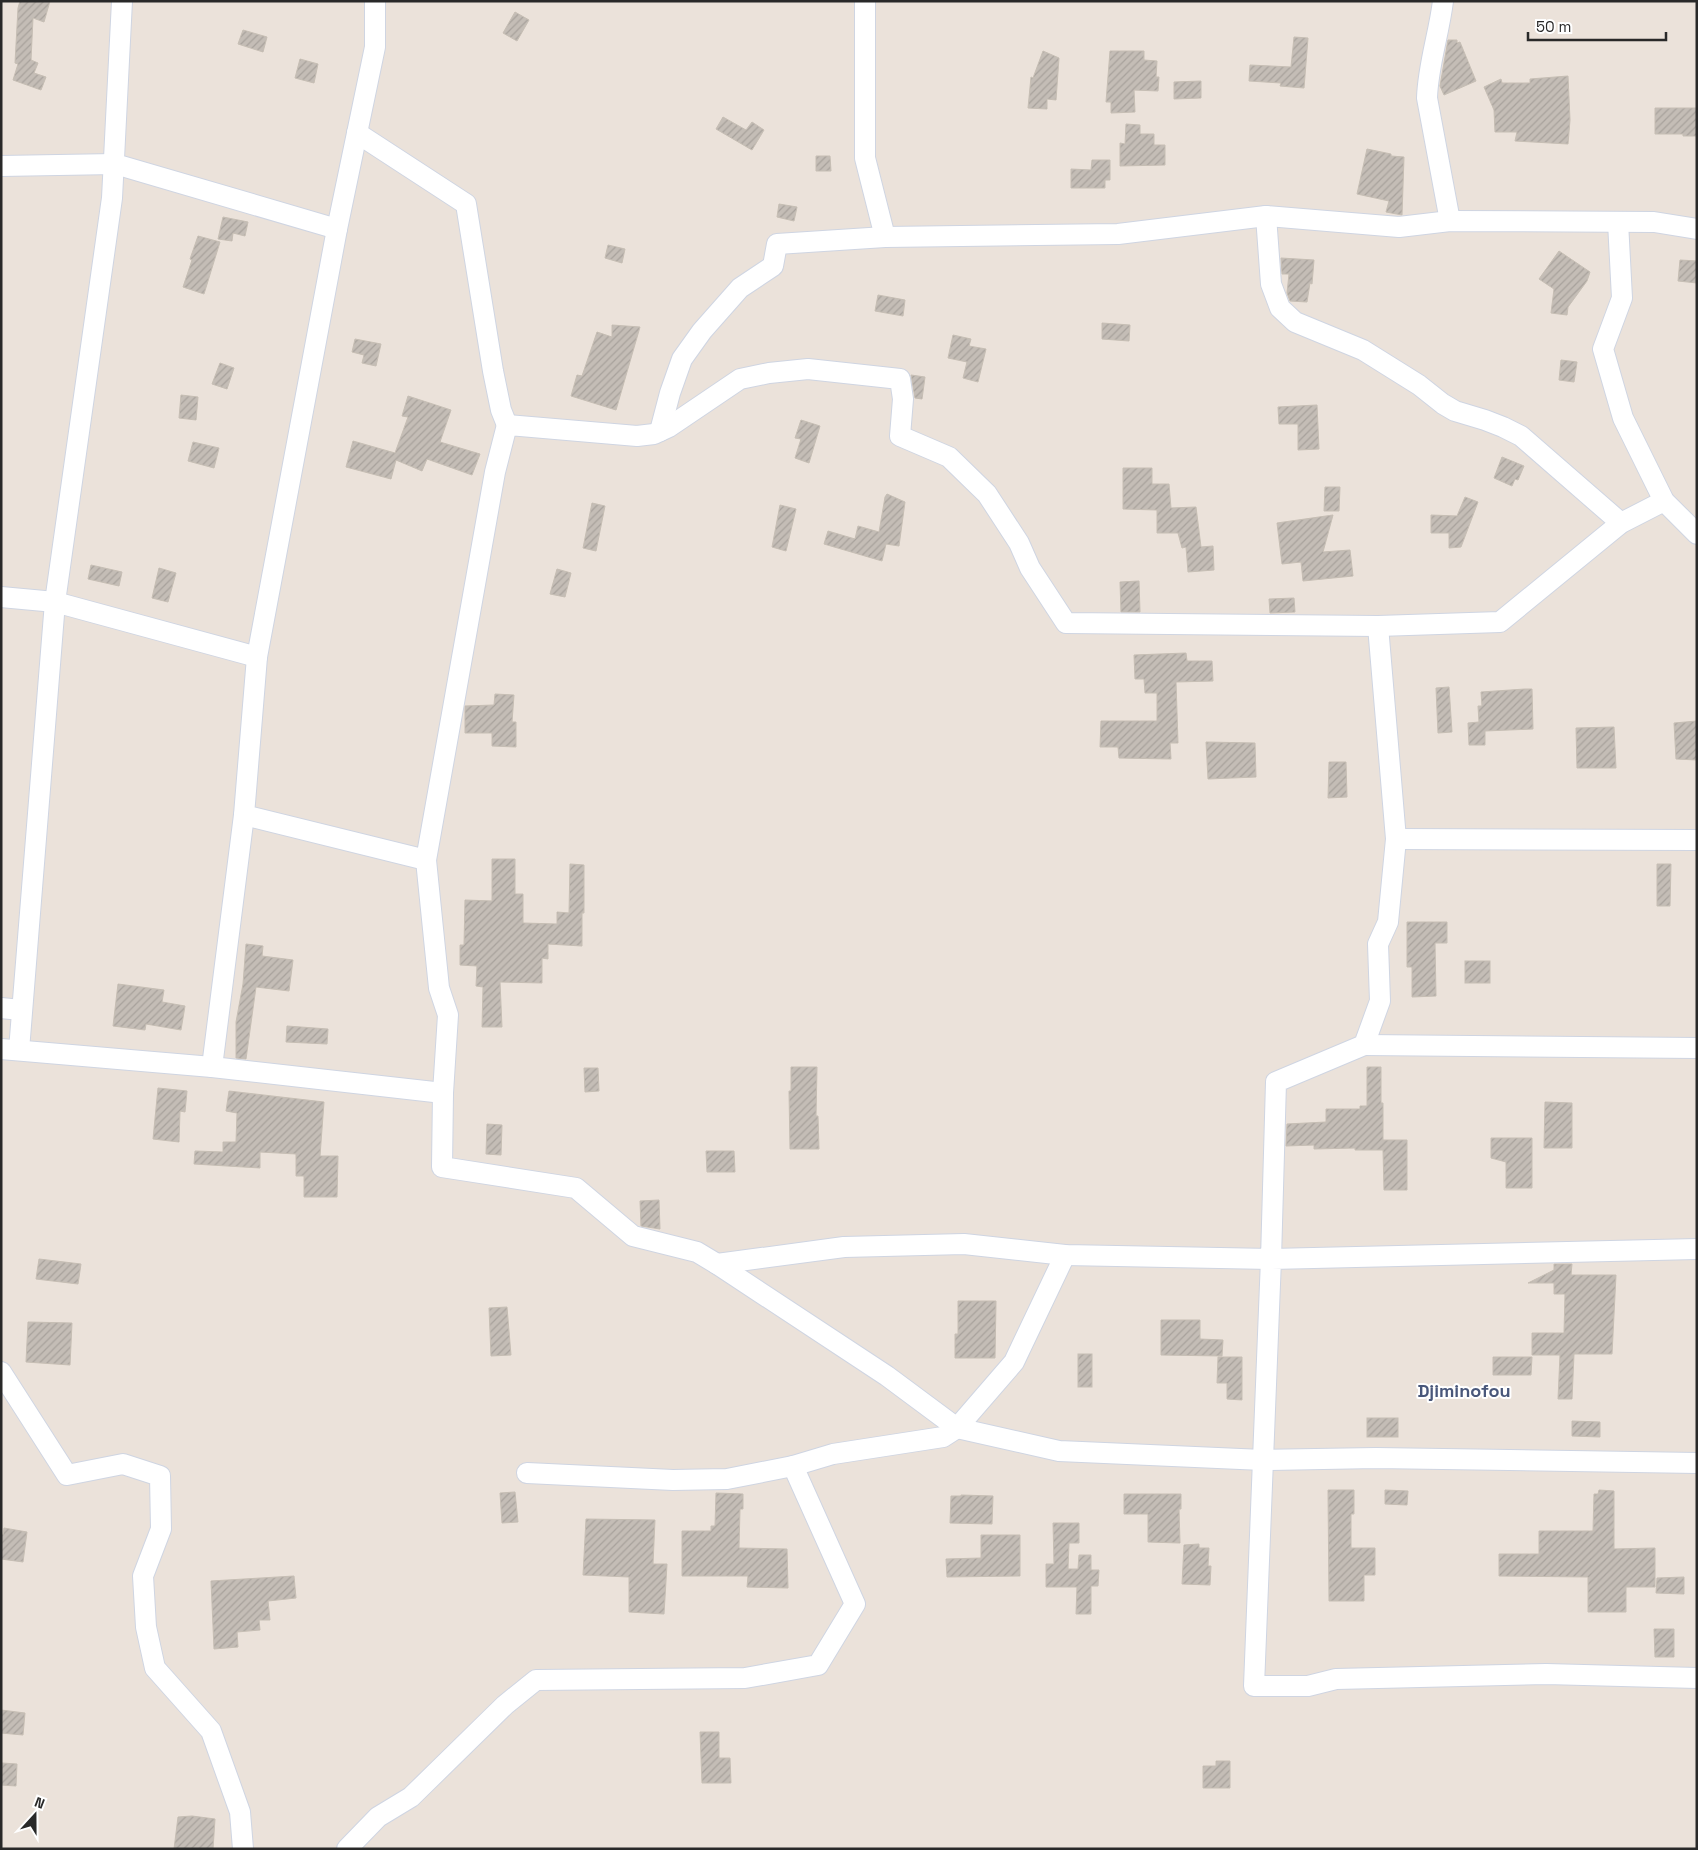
<svg xmlns="http://www.w3.org/2000/svg" width="1698" height="1850" font-family="'Space Grotesk',sans-serif">
  <style>
    .building { fill: url(#building-hatch); stroke: #c6beb4 }
    .lines { fill: none; stroke-linecap: round; stroke-linejoin: round }
    .minor-casing { stroke: #cfd5e2; stroke-width: 22 }
    .minor { stroke: #fff; stroke-width: 20 }
    .labels { text-anchor: middle; stroke-width: 4; stroke-linejoin: round; paint-order: stroke }
    .neighbourhood-label { font-size: 18px; font-weight: bold; fill: #49577a; stroke: #fff }
  </style>
  <defs>
    <pattern id="building-hatch" width="6" height="6" patternUnits="userSpaceOnUse" patternTransform="scale(1.25)"><rect width="6" height="6" fill="#c4bdb6"/><path d="M-1 1l2-2M0 6l6-6M5 7l2-2" fill="none" stroke="#a8a29c"/></pattern>
  </defs>
  <rect width="100%" height="100%" fill="#ebe2da"/>
  <g class="building">
    <path d="M20 1H50L44 22 33 18 31 60 38 63 34 73 46 77 41 90 13 80 18 64 15 63 18 8Z"/>
    <path d="M515 12 529 20 517 41 503 33Z"/>
    <path d="M243 30 267 37 263 52 238 44Z"/>
    <path d="M1294 37 1308 38 1304 88 1280 86 1281 83 1249 81 1250 65 1291 67Z"/>
    <path d="M1448 40H1457V43L1460 42 1476 81 1444 95 1440 86Z"/>
    <path d="M1043 51 1059 58 1056 100 1047 99V109L1028 108 1031 77 1033 78Z"/>
    <path d="M1110 51H1144V60L1157 61 1156 77H1159L1158 91 1134 90 1135 112 1111 113V102H1106Z"/>
    <path d="M300 59 318 64 314 83 295 78Z"/>
    <path d="M1568 76 1570 120 1568 144 1515 141 1517 132H1495L1494 110 1484 87 1501 79 1502 83H1530V79Z"/>
    <path d="M1201 81V98L1174 99V82Z"/>
    <path d="M1655 108H1697V136H1683V134H1655Z"/>
    <path d="M723 117 746 130 752 122 764 130 752 150 716 129Z"/>
    <path d="M1126 124 1140 125V134H1154V145H1165V165L1120 166V143L1125 144Z"/>
    <path d="M1367 149 1391 154V156L1404 157 1402 215 1386 212 1389 201 1357 194Z"/>
    <path d="M816 156H830L831 171H816Z"/>
    <path d="M1092 160H1110V180H1105V188H1071V169L1091 170Z"/>
    <path d="M779 204 797 207 794 221 777 217Z"/>
    <path d="M223 217 248 222 245 236 233 233 232 241 218 239Z"/>
    <path d="M198 236 220 242 204 294 183 287 192 260 190 259Z"/>
    <path d="M608 245 625 249 622 263 605 258Z"/>
    <path d="M1559 251 1590 272 1587 281 1568 307 1567 315 1551 313 1554 289 1539 279Z"/>
    <path d="M1281 258 1314 260 1312 284 1310 283 1307 302 1290 301 1287 293 1289 274H1282Z"/>
    <path d="M1680 260 1697 261V283L1678 281Z"/>
    <path d="M878 295 905 300 903 316 875 311Z"/>
    <path d="M1102 323 1130 325 1129 341 1102 339Z"/>
    <path d="M612 325 640 327 616 410 571 396 577 375 582 376 597 332 612 337Z"/>
    <path d="M953 335 971 339 969 346 986 349 978 382 963 378 967 362 948 358Z"/>
    <path d="M355 339 381 344 376 366 362 363 364 355 352 352Z"/>
    <path d="M1561 360 1577 362 1574 382 1559 380Z"/>
    <path d="M220 363 234 368 227 389 212 384Z"/>
    <path d="M911 375 925 377 922 399 915 398Z"/>
    <path d="M181 395 198 397 196 420 179 418Z"/>
    <path d="M408 396 451 410 440 442 480 454 472 475 427 459 422 471 396 460 391 479 346 467 353 441 395 453 408 417 402 416Z"/>
    <path d="M1317 405 1319 449 1298 450V424H1279L1278 407Z"/>
    <path d="M801 420 820 426 809 463 795 458 801 439 795 438Z"/>
    <path d="M193 442 219 448 214 468 188 461Z"/>
    <path d="M1502 457 1524 466 1518 480 1515 479 1512 486 1494 478Z"/>
    <path d="M1123 468H1152V484H1169L1171 508 1196 507 1201 547 1213 546 1214 570 1188 572 1186 547 1182 548 1178 533H1157V510L1123 509Z"/>
    <path d="M1325 487H1340L1339 511H1324Z"/>
    <path d="M887 494 905 502 899 546 886 544 882 561 824 544 828 531 855 539 858 526 879 532 885 497Z"/>
    <path d="M1465 497 1478 502 1461 547 1449 548V533H1431V515L1457 516Z"/>
    <path d="M592 503 605 506 596 551 583 548Z"/>
    <path d="M780 505 796 509 786 551 772 547Z"/>
    <path d="M1333 515 1323 552 1350 550 1353 576 1303 581 1301 562 1282 564 1277 523Z"/>
    <path d="M91 565 122 572 119 586 88 579Z"/>
    <path d="M159 568 176 573 168 602 152 598Z"/>
    <path d="M557 569 571 573 565 597 550 594Z"/>
    <path d="M1139 581 1140 612H1121L1120 582Z"/>
    <path d="M1294 598 1295 612 1270 613 1269 599Z"/>
    <path d="M1186 653 1187 661H1212L1213 681 1176 682 1178 743H1170L1171 759 1119 758 1118 747H1100L1101 721H1157V693H1145L1144 679H1135L1134 655Z"/>
    <path d="M1449 687 1452 732 1438 733 1436 688Z"/>
    <path d="M1525 689H1532L1533 729 1485 731V745H1469L1468 723 1479 722 1478 706H1482L1481 692Z"/>
    <path d="M495 694 514 695 512 722H516V747L492 746V733H465V706L494 705Z"/>
    <path d="M1697 721V760L1676 759 1674 723Z"/>
    <path d="M1614 727 1616 768H1577L1576 728Z"/>
    <path d="M1206 742 1255 743 1256 777 1208 779Z"/>
    <path d="M1329 762H1346L1347 797 1328 798Z"/>
    <path d="M492 859H515V894H523V923L557 924V912L569 913 570 864 584 865V913H582V946L548 944V959L542 958V983L500 982 502 1027H482L483 987 476 986 477 966 460 965V945H464L465 900 492 901Z"/>
    <path d="M1657 864H1671L1670 906H1657Z"/>
    <path d="M1407 922H1447V943H1435L1436 996 1412 997V967H1407Z"/>
    <path d="M246 944 263 946 262 956 293 960 289 991 256 987 246 1059 236 1058V1022L243 984Z"/>
    <rect x="1465" y="961" width="25" height="22"/>
    <path d="M118 984 164 990 162 1002 185 1006 181 1030 146 1024 145 1030 113 1026Z"/>
    <path d="M287 1026 328 1029 327 1044 286 1042Z"/>
    <path d="M791 1067H817L816 1116H818L819 1149H790L789 1091H791Z"/>
    <path d="M1367 1067H1381V1103H1383V1140H1407V1190H1384L1383 1150H1355V1148L1314 1149V1145L1286 1146 1287 1124 1326 1122V1109H1360V1106H1367Z"/>
    <path d="M584 1068H598L599 1091 585 1092Z"/>
    <path d="M158 1088 187 1091 185 1112 180 1111 179 1142 153 1139Z"/>
    <path d="M229 1091 324 1102 320 1156H338L337 1197H304V1176H296V1154L260 1152V1168L194 1164 195 1151 223 1152V1142H236L237 1113 226 1111Z"/>
    <path d="M1545 1102 1572 1103V1148H1544Z"/>
    <path d="M487 1124 502 1125 501 1155 486 1154Z"/>
    <path d="M1491 1138H1532V1188H1506V1162L1491 1158Z"/>
    <path d="M706 1151H734L735 1172H707Z"/>
    <path d="M659 1200 660 1229 641 1226 640 1201Z"/>
    <path d="M39 1259 81 1264 78 1284 36 1279Z"/>
    <path d="M1554 1264H1572L1571 1275H1616L1612 1354H1574L1572 1399H1558L1560 1355H1532V1333H1564L1565 1294H1554V1283H1528L1554 1270Z"/>
    <path d="M958 1301H996L995 1358H955V1334H958Z"/>
    <path d="M507 1307 511 1355 491 1356 489 1308Z"/>
    <path d="M1161 1320H1200V1339L1223 1340 1222 1356 1161 1355Z"/>
    <path d="M28 1322 72 1323 70 1365 26 1362Z"/>
    <rect x="1078" y="1354" width="14" height="33"/>
    <path d="M1218 1357H1242V1400L1227 1399V1383H1217Z"/>
    <path d="M1493 1357H1532L1531 1375H1493Z"/>
    <rect x="1367" y="1418" width="31" height="19"/>
    <path d="M1572 1421 1600 1422V1437L1572 1436Z"/>
    <path d="M1328 1490H1354V1514H1351V1548H1375V1575H1364V1601H1329Z"/>
    <path d="M1385 1490 1408 1491 1407 1505 1385 1504Z"/>
    <path d="M1599 1490 1614 1491V1549L1655 1548V1587H1626V1612H1588V1577L1499 1576V1554H1539V1531H1593L1594 1494H1598Z"/>
    <path d="M515 1492 518 1522 502 1523 500 1493Z"/>
    <path d="M716 1493 743 1494V1509H740L739 1548 787 1549 788 1588 747 1587 748 1576H682V1531H711V1526H715Z"/>
    <path d="M1124 1494H1181V1509H1179L1180 1543 1148 1542V1514H1124Z"/>
    <path d="M961 1495 993 1496 992 1524 950 1523 951 1496H961Z"/>
    <path d="M586 1519 655 1520 653 1564H667L664 1614 629 1612V1577L583 1575Z"/>
    <path d="M1053 1523H1079V1543H1069L1068 1569H1078L1079 1555H1091V1570H1099L1098 1586H1091V1614H1076L1077 1587H1046V1564H1054Z"/>
    <path d="M4 1528 27 1532 23 1562 1 1559V1534L3 1535Z"/>
    <path d="M981 1535H1020V1576L947 1577 946 1559 981 1558Z"/>
    <path d="M1199 1544V1548H1209L1208 1566H1211L1210 1585 1182 1584 1184 1545Z"/>
    <path d="M294 1576 296 1598 268 1601 270 1620H259L260 1630 237 1632 238 1647 214 1649 211 1581Z"/>
    <path d="M1684 1577V1594L1656 1593 1657 1578Z"/>
    <path d="M1654 1629H1674V1657H1655Z"/>
    <path d="M1 1710 25 1713 23 1735 1 1733Z"/>
    <path d="M700 1732H719V1758H730L731 1783H702Z"/>
    <path d="M1216 1761H1230V1788H1203V1766H1216Z"/>
    <path d="M2 1763 17 1764 16 1786 1 1785Z"/>
    <path d="M192 1816 215 1819 213 1849H174L178 1817Z"/>
  </g>
  <g class="lines">
    <g class="minor-casing">
      <g id="minor">
        <path d="M375 1V47L337 229 257 657 244 815 426 860 439 988 448 1015 443 1093"/>
        <path d="M865 1V158L885 237"/>
        <path d="M1443 1C1439 34 1428 65 1427 98L1450 221"/>
        <path d="M357 133 466 204 493 371 501 410 507 425"/>
        <path d="M1 166 115 164 337 229"/>
        <path d="M1266 216 1271 284 1280 308 1295 322 1363 350 1419 385 1443 404 1455 411 1485 420 1503 427 1521 436 1621 523"/>
        <path d="M1618 222 1622 298 1603 349 1623 418 1664 501 1697 534"/>
        <path d="M660 431 670 393 682 359 702 331 740 288 773 266 777 244 885 237 1118 234 1266 216 1399 227 1450 221 1654 222 1697 229"/>
        <path d="M1 597 55 602 257 657"/>
        <path d="M1396 839 1697 840"/>
        <path d="M426 860 495 472 507 425 637 436 654 434 669 427 740 379 769 373 808 369 900 379 903 399 900 436 949 457 987 494 1019 543 1030 568 1066 623 1378 626 1500 622 1621 523 1664 501"/>
        <path d="M1 1008 21 1010"/>
        <path d="M1364 1045 1697 1048"/>
        <path d="M1 1049 212 1067 443 1093 442 1167 576 1188 633 1236 697 1252 717 1264 887 1376 957 1428 1059 1451 1263 1460 1376 1458 1697 1463"/>
        <path d="M19 1050 55 602 112 198 122 1"/>
        <path d="M212 1067 244 815"/>
        <path d="M1697 1249 1271 1259 1254 1686H1308L1336 1679 1546 1674 1697 1678"/>
        <path d="M717 1264 844 1247 964 1244 1065 1255 1271 1259 1276 1082 1364 1045 1380 1001 1378 944 1388 922 1396 839 1378 626"/>
        <path d="M1 1372 67 1475 123 1464 160 1476 161 1529 143 1576 146 1627 155 1668 211 1731 240 1812 243 1849"/>
        <path d="M527 1473 673 1480 727 1479 793 1466 833 1454 943 1437 957 1428 1014 1362 1065 1255"/>
        <path d="M347 1849 378 1817 411 1797 505 1705 536 1680 745 1678 818 1665 855 1604 793 1466"/>
      </g>
    </g>
    <use href="#minor" class="minor"/>
  </g>
  <g class="labels">
    <g class="neighbourhood-label">
      <text x="1464" y="1397">Djiminofou</text>
    </g>
  </g>
  <rect width="1698" height="1850" fill="none" stroke="#292929" stroke-width="5"/>
  <g transform="translate(35 1815) rotate(21)" stroke="#ffffff" stroke-width="4" paint-order="stroke">
  <path d="M0-4L9 19L0 12L-9 19Z" fill="#292929"/>
  <text y="-8" font-size="14" font-weight="bold" text-anchor="middle" fill="#292929">N</text>
  </g>
  <path d="M1528 32v8h138v-8" fill="none" stroke="#292929" stroke-width="2.5"/>
  <text x="1536" y="32" font-size="15" fill="#292929" stroke="#ffffff" stroke-width="4" paint-order="stroke">50 m</text>
</svg>
